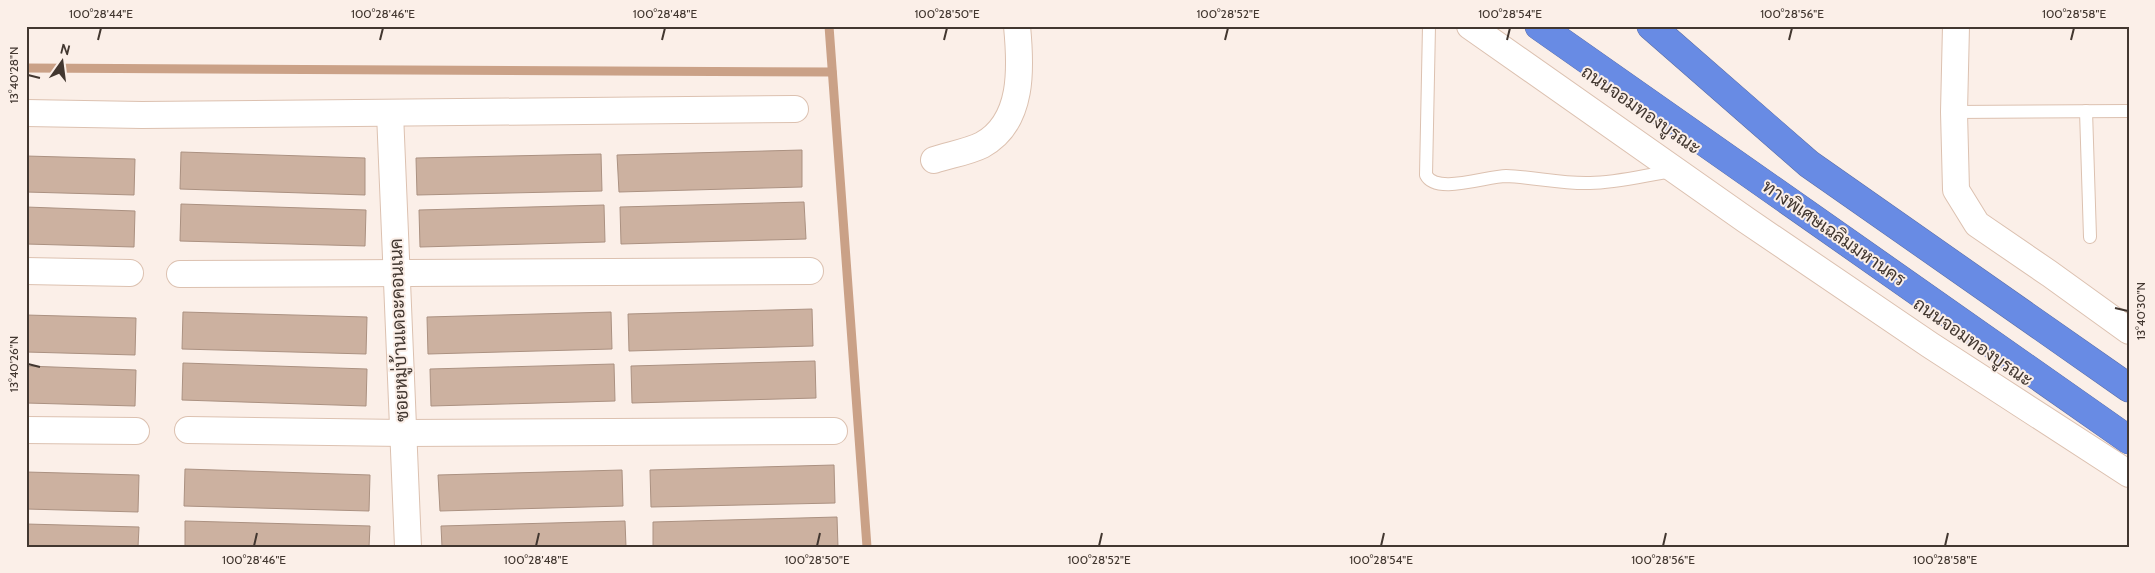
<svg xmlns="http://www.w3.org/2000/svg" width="2155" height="573" font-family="Cabin,Sarabun,sans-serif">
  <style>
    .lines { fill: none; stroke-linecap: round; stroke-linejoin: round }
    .stream { stroke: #caa187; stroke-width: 9 }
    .building { fill: #ccb1a0; stroke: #ab9181 }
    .service-casing { stroke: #dcc1b0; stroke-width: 14 }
    .minor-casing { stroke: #dcc1b0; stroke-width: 28 }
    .motorway-casing { stroke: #5b6ea5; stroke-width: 29 }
    .service { stroke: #fff; stroke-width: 12 }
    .minor { stroke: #fff; stroke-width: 26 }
    .motorway { stroke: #688be4; stroke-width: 28 }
    .ticks { fill: none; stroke: #423730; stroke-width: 2 }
    .labels { text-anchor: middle; stroke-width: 4; stroke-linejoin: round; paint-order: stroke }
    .street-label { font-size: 18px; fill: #423730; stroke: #fbefe8 }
    .neatline { fill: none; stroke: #423730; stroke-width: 2 }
    .ticks-label { font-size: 12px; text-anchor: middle; fill: #423730 }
  </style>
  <rect width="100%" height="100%" fill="#fbefe8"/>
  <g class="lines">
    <g class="stream">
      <path d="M829 26 867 547"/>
      <path d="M26 68 832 72"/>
    </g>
  </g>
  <g class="building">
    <path d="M802 150V187L619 192 617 155Z"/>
    <path d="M181 152 365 158V195L180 189Z"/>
    <path d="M601 154 602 191 417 195 416 158Z"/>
    <path d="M26 156 135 159 134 195 26 192Z"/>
    <path d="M804 202 806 239 621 244 620 207Z"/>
    <path d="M181 204 366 210 365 246 180 241Z"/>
    <path d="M604 205 605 242 420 247 419 210Z"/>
    <path d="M26 207 135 211 134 247 26 244Z"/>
    <path d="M812 309 813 346 629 351 628 314Z"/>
    <path d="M183 312 367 317 366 354 182 349Z"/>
    <path d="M611 312 612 349 428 354 427 317Z"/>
    <path d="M26 315 136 318 135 355 26 352Z"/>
    <path d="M815 361 816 398 632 403 631 366Z"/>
    <path d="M183 363 367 369 366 406 182 400Z"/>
    <path d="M614 364 615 401 431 406 430 369Z"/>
    <path d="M26 366 136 370 135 406 26 403Z"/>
    <path d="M834 465 835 503 651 507 650 470Z"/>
    <path d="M185 469 370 475 369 511 184 506Z"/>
    <path d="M622 470 623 506 440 511 438 475Z"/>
    <path d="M26 472 139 475 138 512 26 509Z"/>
    <path d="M837 517 838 547H653V522Z"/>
    <path d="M185 521 370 526 369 547H185Z"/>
    <path d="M625 521 626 547H442L441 526Z"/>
    <path d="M26 524 139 527 138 547H26Z"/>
  </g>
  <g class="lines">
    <g class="service-casing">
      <g id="service">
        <path d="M1429 26 1426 175C1436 195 1487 176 1506 176 1534 177 1562 184 1590 183 1617 183 1646 175 1673 171"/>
        <path d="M2086 111 2090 237"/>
        <path d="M1954 112 2129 111"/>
      </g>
    </g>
    <g class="minor-casing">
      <g id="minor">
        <path d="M1470 26 1746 220 1930 345 2129 474"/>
        <path d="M1956 26 1954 112 1956 190 1977 224 2050 274 2129 331"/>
        <path d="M26 113 142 115 795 109"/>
        <path d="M390 113 408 547"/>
        <path d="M934 160C949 155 968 152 982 145 1024 122 1021 67 1017 26"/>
        <path d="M26 271 130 273"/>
        <path d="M180 274 810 271"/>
        <path d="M26 430 136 431"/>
        <path d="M188 430 403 433 834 431"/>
      </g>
    </g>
    <g class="motorway-casing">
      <g id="motorway">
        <path d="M1539 26 2129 440"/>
        <path d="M1651 26 1809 164 2129 388"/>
      </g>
    </g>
    <use href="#service" class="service"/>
    <use href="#minor" class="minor"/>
    <use href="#motorway" class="motorway"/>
  </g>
  <path class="ticks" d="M98 40 101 28M380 40 383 28M662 40 665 28M944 40 947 28M1225 40 1228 28M1507 40 1510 28M1789 40 1792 28M2071 40 2074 28M28 75 40 78M2115 308 2128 311M28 364 40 367M254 546 257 533M536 546 539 533M817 546 820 533M1099 546 1102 533M1381 546 1384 533M1663 546 1666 533M1945 546 1948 533"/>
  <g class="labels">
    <g class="street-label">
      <text transform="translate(1641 110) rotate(35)" y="6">ถนนจอมทองบูรณะ</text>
      <text transform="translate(1834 233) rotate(35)" y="6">ทางพิเศษเฉลิมมหานคร</text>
      <text transform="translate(399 330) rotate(-92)" y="6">ซอยหมู่บ้านเดอะคอนเนค</text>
      <text transform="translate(1973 342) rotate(35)" y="6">ถนนจอมทองบูรณะ</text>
    </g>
  </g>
  <rect width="2155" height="573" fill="none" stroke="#fbefe8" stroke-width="55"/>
  <g transform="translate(62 62) rotate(14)" stroke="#fbefe8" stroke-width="4" paint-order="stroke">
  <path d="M0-4L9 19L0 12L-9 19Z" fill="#423730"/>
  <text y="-8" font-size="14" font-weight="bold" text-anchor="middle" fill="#423730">N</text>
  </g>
  <rect x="28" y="28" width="2100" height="518" class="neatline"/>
  <g class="ticks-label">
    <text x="101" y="18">100°28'44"E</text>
    <text x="383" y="18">100°28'46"E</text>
    <text x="665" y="18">100°28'48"E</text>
    <text x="947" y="18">100°28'50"E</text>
    <text x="1228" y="18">100°28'52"E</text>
    <text x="1510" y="18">100°28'54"E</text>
    <text x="1792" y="18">100°28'56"E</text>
    <text x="2074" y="18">100°28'58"E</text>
    <text transform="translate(14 75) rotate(-90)" y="4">13°40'28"N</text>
    <text transform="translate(2141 311) rotate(-90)" y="4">13°40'30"N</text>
    <text transform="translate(14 364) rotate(-90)" y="4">13°40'26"N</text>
    <text x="254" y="564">100°28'46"E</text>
    <text x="536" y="564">100°28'48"E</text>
    <text x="817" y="564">100°28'50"E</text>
    <text x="1099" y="564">100°28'52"E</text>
    <text x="1381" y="564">100°28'54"E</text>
    <text x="1663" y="564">100°28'56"E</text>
    <text x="1945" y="564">100°28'58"E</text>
  </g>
</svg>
